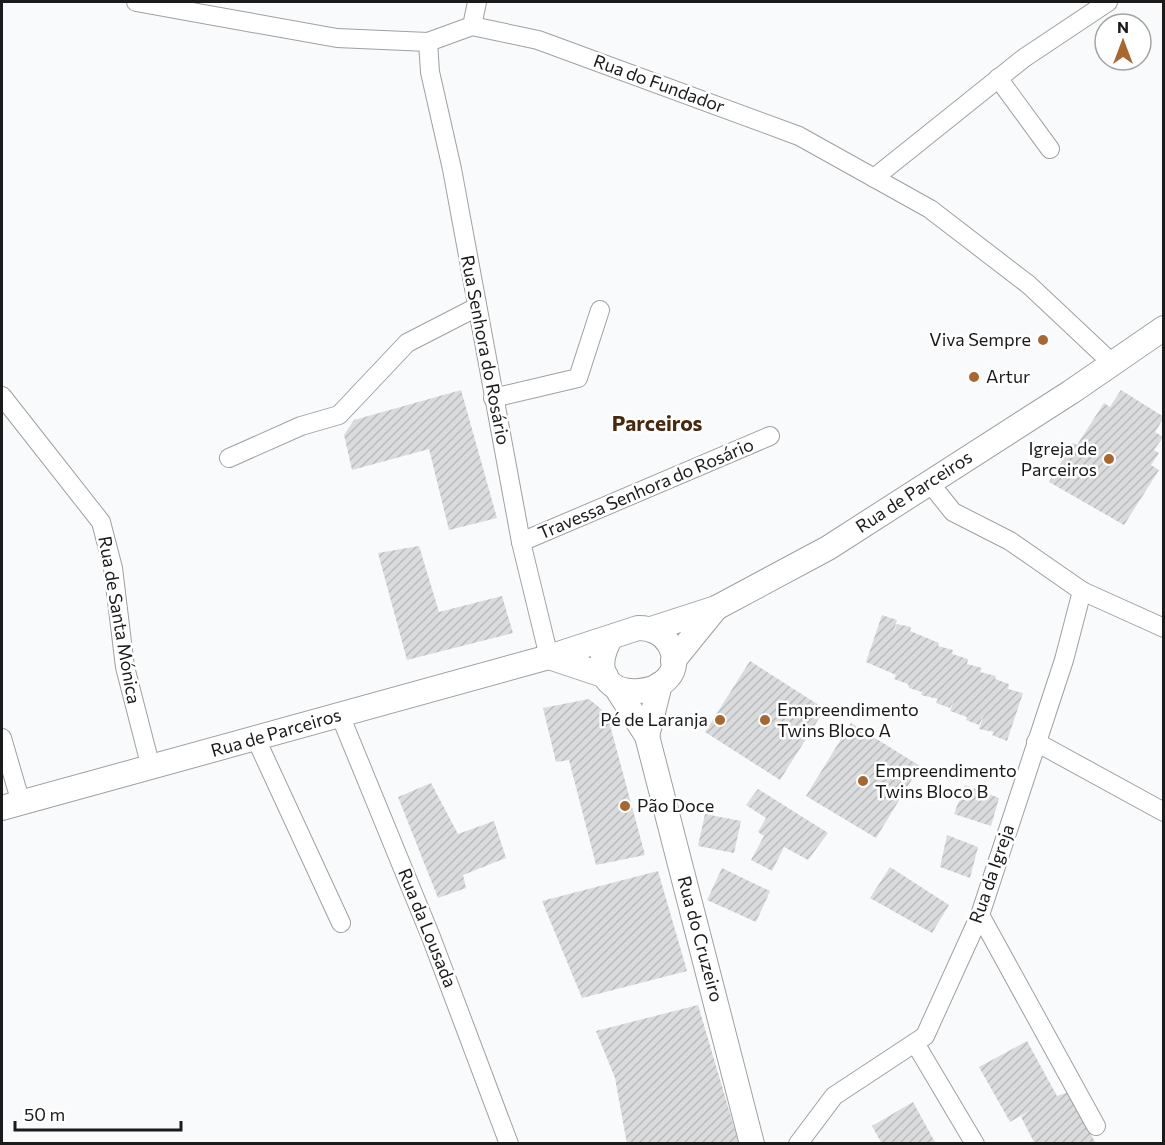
<svg xmlns="http://www.w3.org/2000/svg" width="1165" height="1145" font-family="Commissioner,sans-serif">
  <style>
    .building { fill: url(#building-hatch) }
    .lines { fill: none; stroke-linecap: round; stroke-linejoin: round }
    .street-casing { stroke: #9fa0a1; stroke-width: 20 }
    .secondary-casing { stroke: #9fa0a1; stroke-width: 26 }
    .street { stroke: #fff; stroke-width: 18 }
    .secondary { stroke: #fff; stroke-width: 24 }
    .poi-dot { fill: #a7672f; stroke: #fff; stroke-width: 2 }
    .labels { text-anchor: middle; stroke-width: 5; stroke-linejoin: round; paint-order: stroke }
    .street-label { font-size: 18px; fill: #1b1b1b; stroke: #fff }
    .poi-label { font-size: 18px; fill: #1b1b1b; stroke: #fff; text-anchor: start }
    .quarter-label { font-size: 21px; font-weight: bold; fill: #46280d; stroke: #fff }
  </style>
  <defs>
    <pattern id="building-hatch" width="6" height="6" patternUnits="userSpaceOnUse" patternTransform="scale(1.5)"><rect width="6" height="6" fill="#dadbdc"/><path d="M-1 1l2-2M0 6l6-6M5 7l2-2" fill="none" stroke="#babbbc"/></pattern>
  </defs>
  <rect width="100%" height="100%" fill="#f9fafb"/>
  <g class="building">
    <path d="M461 390 497 518 449 530 429 449 352 470 344 435 354 420Z"/>
    <path d="M1121 390 1164 417 1155 432 1163 437 1154 450 1159 453 1151 465 1159 470 1124 525 1049 482 1073 443 1077 445 1104 403 1110 407Z"/>
    <path d="M419 546 439 612 502 596 513 633 407 660 378 553Z"/>
    <path d="M882 615 897 620 893 634 897 624 911 627 910 631 939 643 938 646 953 650 952 654 968 659 967 664 982 668 980 672 996 676 995 679 1009 684 1008 689 1023 693 1007 741 992 735 994 732 979 729 984 714 979 725 966 720 967 717 950 711 954 700 950 708 936 703 938 699 921 695 922 692 909 688 908 684 894 679 896 675 866 662Z"/>
    <path d="M750 661 825 709 780 780 705 732Z"/>
    <path d="M589 699 607 714 645 855 596 865 569 760 556 762 543 708Z"/>
    <path d="M851 723 920 766 876 838 806 796Z"/>
    <path d="M431 783 458 834 494 821 506 858 463 875 466 888 438 898 398 797Z"/>
    <path d="M965 785 999 798 991 826 954 814Z"/>
    <path d="M758 789 828 833 808 860 784 847 772 871 751 860 764 836 758 832 766 818 746 805Z"/>
    <path d="M705 814 741 821 734 853 698 846Z"/>
    <path d="M947 835 978 847 970 878 940 867Z"/>
    <path d="M890 867 949 905 932 933 870 898Z"/>
    <path d="M722 868 770 891 756 922 707 900Z"/>
    <path d="M658 871 687 971 582 998 542 901Z"/>
    <path d="M698 1005 739 1144H627L615 1078 596 1031Z"/>
    <path d="M1027 1041 1057 1096 1069 1092 1096 1144H1035L1021 1117 1029 1111 1010 1122 979 1067Z"/>
    <path d="M913 1102 936 1144H882L872 1126Z"/>
  </g>
  <g class="lines">
    <g class="street-casing">
      <g id="street">
        <path d="M136 2 337 38 428 42 472 26 538 40 799 136 930 209 1029 285 1113 364"/>
        <path d="M472 26 477 2"/>
        <path d="M428 42 430 72 452 169 521 542 549 657"/>
        <path d="M998 78 1050 149"/>
        <path d="M874 178 1024 58 1108 2"/>
        <path d="M2 396 101 522 113 568 125 667 151 768"/>
        <path d="M493 398 578 378 600 310"/>
        <path d="M229 458 301 426 339 415 407 343 477 307"/>
        <path d="M521 542 770 436"/>
        <path d="M1082 591 1164 628"/>
        <path d="M340 715 431 937 509 1144"/>
        <path d="M2 738 21 803"/>
        <path d="M256 739 341 923"/>
        <path d="M1036 742 1164 812"/>
        <path d="M980 915 1096 1126"/>
        <path d="M915 1043 975 1144"/>
        <path d="M798 1144 834 1096 925 1036 980 915 1064 660 1082 591 1010 541 953 512 929 482"/>
      </g>
    </g>
    <g class="secondary-casing">
      <g id="secondary">
        <path d="M651 629 716 608 828 548 1071 392 1164 328"/>
        <path d="M549 657 606 676"/>
        <path d="M673 661 716 608"/>
        <path d="M617 689 647 736 752 1144"/>
        <path d="M647 736 660 684"/>
        <path d="M2 808 549 657 638 628C651 628 662 632 669 644 702 701 568 715 611 637"/>
      </g>
    </g>
    <use href="#street" class="street"/>
    <use href="#secondary" class="secondary"/>
  </g>
  <g class="poi-dot">
    <circle cx="1043" cy="340" r="6"/>
    <circle cx="974" cy="377" r="6"/>
    <circle cx="1109" cy="459" r="6"/>
    <circle cx="720" cy="720" r="6"/>
    <circle cx="765" cy="720" r="6"/>
    <circle cx="863" cy="781" r="6"/>
    <circle cx="625" cy="806" r="6"/>
  </g>
  <g class="labels">
    <g class="street-label">
      <text transform="translate(659 84) rotate(20)" y="6">Rua do Fundador</text>
      <text transform="translate(485 350) rotate(79)" y="6">Rua Senhora do Rosário</text>
      <text transform="translate(646 489) rotate(-23)" y="6">Travessa Senhora do Rosário</text>
      <text transform="translate(914 492) rotate(-33)" y="6">Rua de Parceiros</text>
      <text transform="translate(119 620) rotate(80)" y="6">Rua de Santa Mónica</text>
      <text transform="translate(276 733) rotate(-16)" y="6">Rua de Parceiros</text>
      <text transform="translate(992 874) rotate(-71)" y="6">Rua da Igreja</text>
      <text transform="translate(427 928) rotate(68)" y="6">Rua da Lousada</text>
      <text transform="translate(700 939) rotate(75)" y="6">Rua do Cruzeiro</text>
    </g>
    <g class="poi-label">
      <text x="1031" y="346" text-anchor="end">Viva Sempre</text>
      <text x="986" y="383">Artur</text>
      <text x="1097" y="455" text-anchor="end">Igreja de<tspan x="1097" dy="21">Parceiros</tspan></text>
      <text x="777" y="716">Empreendimento<tspan x="777" dy="21">Twins Bloco A</tspan></text>
      <text x="708" y="726" text-anchor="end">Pé de Laranja</text>
      <text x="875" y="777">Empreendimento<tspan x="875" dy="21">Twins Bloco B</tspan></text>
      <text x="637" y="812">Pão Doce</text>
    </g>
    <g class="quarter-label">
      <text x="657" y="431">Parceiros</text>
    </g>
  </g>
  <rect width="1165" height="1145" fill="none" stroke="#1b1b1b" stroke-width="6"/>
  <g transform="translate(1123 42)"><circle r="28" fill="#ffffff" stroke="#a4a4a4" stroke-width="1.5"/>
  <path d="M0-4.5L10 22L0 15L-10 22Z" fill="#a7672f"/>
  <text y="-9" font-size="16" font-weight="bold" text-anchor="middle" fill="#1b1b1b">N</text>
  </g>
  <path d="M15 1121v9h166v-9" fill="none" stroke="#1b1b1b" stroke-width="3"/>
  <text x="24" y="1121" font-size="18" fill="#1b1b1b" stroke="#ffffff" stroke-width="4.5" paint-order="stroke">50 m</text>
</svg>
